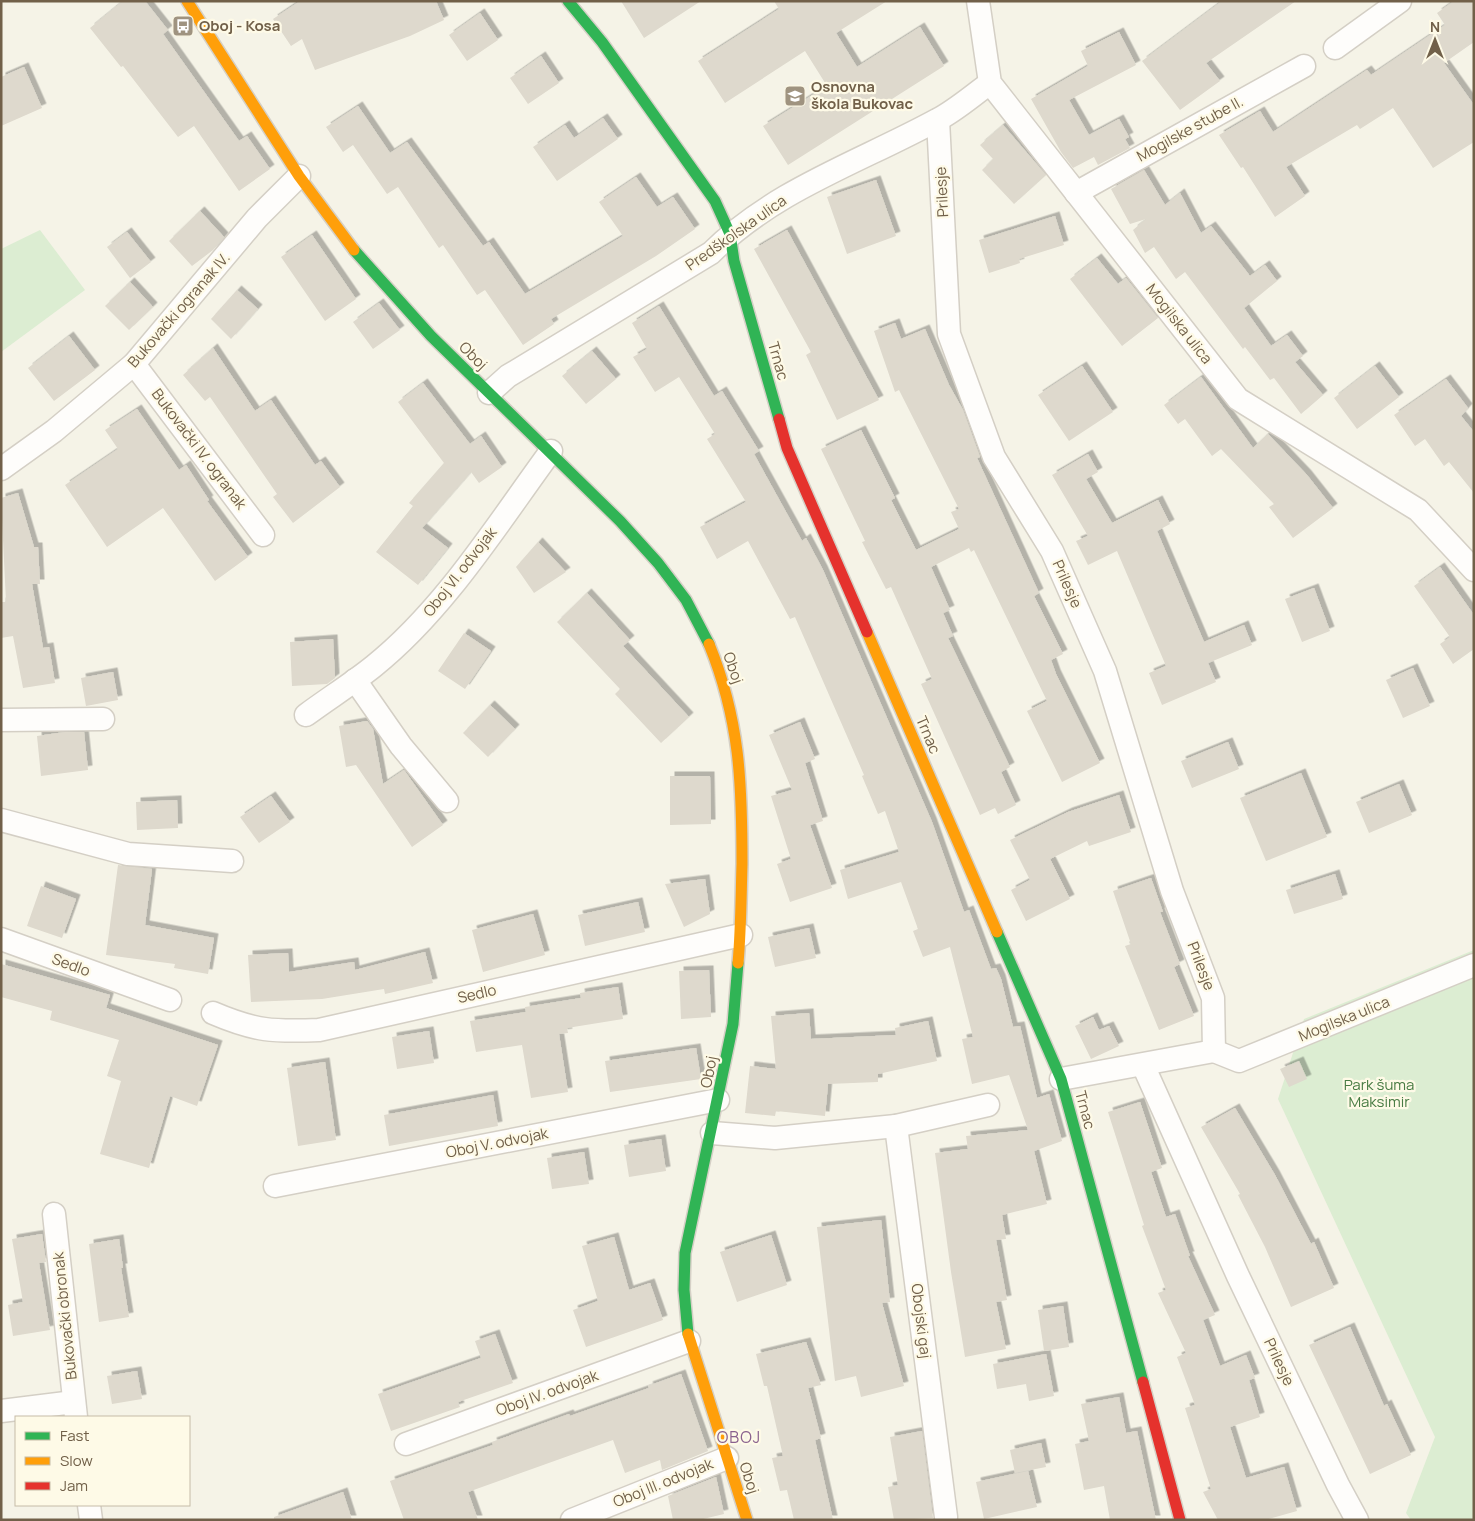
<svg xmlns="http://www.w3.org/2000/svg" width="1475" height="1521" font-family="Manrope,sans-serif">
  <style>
    .green { fill: #dcedd2 }
    .building { fill: #ded9cd; filter: url(#shadow) }
    .lines { fill: none; stroke-linecap: round; stroke-linejoin: round }
    .street-casing { stroke: #d4cfc5; stroke-width: 25 }
    .fast-casing { stroke: #d5d0c6; stroke-width: 14 }
    .slow-casing { stroke: #d5d0c6; stroke-width: 14 }
    .jam-casing { stroke: #d5d0c6; stroke-width: 14 }
    .street { stroke: #fefdfb; stroke-width: 22 }
    .fast { stroke: #30b455; stroke-width: 11 }
    .slow { stroke: #ff9f0a; stroke-width: 11 }
    .jam { stroke: #e5322d; stroke-width: 11 }
    .labels { text-anchor: middle; stroke-width: 4.5; stroke-linejoin: round; paint-order: stroke }
    .poi-label { font-size: 15px; font-weight: bold; fill: #716049; stroke: #fefae7; text-anchor: start }
    .street-label { font-size: 15px; fill: #716049; stroke: #fefae7 }
    .park-label { font-size: 15px; fill: #497c44; stroke: #fefae7 }
    .neighbourhood-label { font-size: 16px; letter-spacing: 1px; fill: #89618e; stroke: #fefae7 }
  </style>
  <defs>
    <filter id="shadow"><feDropShadow dx="4.5" dy="-4.5" stdDeviation="0" flood-color="#0004"/></filter>
  </defs>
  <rect width="100%" height="100%" fill="#f5f3e7"/>
  <g class="green">
    <path d="M40 230 85 290 1 352V249Z"/>
    <path d="M1474 950V1520H1411L1406 1513 1435 1437 1278 1099 1304 1019Z"/>
  </g>
  <g class="building">
    <path d="M123 1H145L168 30 163 34 239 141 247 136 270 169 239 191 194 126 178 137 123 66 121 67 90 28Z"/>
    <path d="M300 1H436L444 20 410 36 315 70 302 39 291 46 273 19Z"/>
    <path d="M621 1H701L644 38Z"/>
    <path d="M774 1H887L836 33 857 67 920 27 944 66 788 165 763 126 827 86 805 51 725 103 698 61 779 9Z"/>
    <path d="M1222 1H1296L1206 63 1220 81 1180 110 1142 61Z"/>
    <path d="M1454 1H1474V42L1444 63 1474 105V142L1433 168 1393 108 1360 129 1357 125 1286 167 1305 196 1275 217 1243 167 1241 168 1219 135 1260 111 1273 132 1367 70 1371 75 1445 25 1437 13Z"/>
    <path d="M480 13 498 40 467 61 449 35Z"/>
    <path d="M1119 32 1136 65 1069 100 1089 135 1119 119 1129 137 1125 139 1130 148 1098 165 1094 157 1073 168 1061 152 1031 99 1088 66 1081 51Z"/>
    <path d="M541 56 559 83 528 104 510 78Z"/>
    <path d="M24 67 42 108 1 126V77Z"/>
    <path d="M358 106 390 153 407 142 483 246 489 242 525 294 623 236 599 202 636 177 657 207 673 197 695 229 656 256 551 319 554 324 523 345 485 290 477 295 443 245 439 248 398 187 387 194 353 145 343 152 326 127Z"/>
    <path d="M603 118 618 139 557 181 533 147 565 125 574 138Z"/>
    <path d="M1003 125 1046 175 1014 204 982 170 993 159 980 145Z"/>
    <path d="M1144 170 1165 205 1180 193 1201 233 1211 226 1250 276 1265 265 1277 281 1244 308 1271 346 1287 335 1303 356 1295 362 1323 395 1301 414 1274 378 1270 380 1245 347 1243 349 1185 272 1176 279 1154 247 1145 253 1133 230 1146 219 1130 224 1111 189Z"/>
    <path d="M876 180 896 236 847 254 827 197Z"/>
    <path d="M200 211 224 237 213 250 192 266 169 241Z"/>
    <path d="M1055 216 1064 245 1019 259 1020 263 989 273 979 240Z"/>
    <path d="M787 230 879 400 837 420 806 355 811 352 754 249Z"/>
    <path d="M127 232 151 262 130 278 107 247Z"/>
    <path d="M312 235 356 299 325 321 281 257Z"/>
    <path d="M1097 258 1118 284 1126 278 1158 318 1122 346 1070 279Z"/>
    <path d="M130 282 153 307 129 330 105 306Z"/>
    <path d="M237 290 258 309 231 339 211 319Z"/>
    <path d="M379 303 400 330 373 349 353 322Z"/>
    <path d="M659 306 714 396 722 391 759 451 754 454 802 541 806 538 823 570 932 822 964 912 969 910 991 969 996 968 1001 979 1013 1027 1020 1026 1037 1098 1049 1094 1062 1141 1034 1151 1047 1204 1002 1215 1006 1239 996 1240 1007 1300 996 1302 1006 1349 965 1357 951 1272 935 1153 968 1149 966 1136 1028 1130 1009 1075 972 1084 962 1039 973 1037 950 947 923 957 913 931 918 929 901 882 848 899 840 870 899 852 885 811 878 814 862 776 864 775 795 617 790 619 748 541 717 559 700 527 746 502 707 439 715 434 679 377 655 392 633 357 647 349 632 323Z"/>
    <path d="M895 323 901 339 925 329 949 385 963 410 980 457 977 458 1039 593 1034 596 1063 654 1051 660 1056 674 1100 763 1062 782 1027 711 1047 701 974 550 971 552 969 548 931 567 950 610 943 613 953 636 948 638 1010 767 1001 772 1016 805 998 814 995 808 980 815 921 684 932 679 891 587 886 589 862 542 865 541 821 449 861 430 895 498 891 500 916 550 959 529 951 512 959 509 899 390 895 392 874 331Z"/>
    <path d="M69 336 95 370 54 401 28 368Z"/>
    <path d="M213 348 255 411 271 400 315 465 321 461 340 487 293 523 273 497 277 494 210 397 205 401 183 375Z"/>
    <path d="M592 351 616 379 586 404 562 376Z"/>
    <path d="M1082 366 1113 412 1069 441 1038 395Z"/>
    <path d="M1375 366 1399 397 1357 429 1334 398Z"/>
    <path d="M1201 377 1253 448 1268 434 1307 475 1333 508 1293 538 1269 507 1274 504 1221 449 1212 456 1185 419 1178 424 1164 405Z"/>
    <path d="M1446 379 1468 408 1461 416 1474 432V493L1449 462 1444 466 1425 439 1415 446 1394 415Z"/>
    <path d="M423 383 470 444 481 436 502 467 479 483 471 472 422 528 448 548 418 585 376 552 413 506 409 503 444 463 398 402Z"/>
    <path d="M137 409 179 470 186 465 209 500 207 501 248 557 215 581 163 508 107 547 65 485 118 449 105 430Z"/>
    <path d="M1088 454 1098 472 1086 479 1112 523 1158 500 1170 524 1157 531 1204 642 1244 625 1252 645 1208 663 1216 682 1162 705 1149 673 1166 666 1117 551 1088 565 1076 541 1088 536 1052 475Z"/>
    <path d="M18 493 34 547H38L40 584H32L43 648 49 647 55 683 23 688 13 636 1 638V602H6L1 498Z"/>
    <path d="M538 542 566 572 534 593 516 567Z"/>
    <path d="M1440 567 1474 615V649L1453 664 1440 644 1450 637 1414 586Z"/>
    <path d="M1314 588 1330 631 1302 642 1285 599Z"/>
    <path d="M587 593 630 640 623 646 689 717 661 743 615 694 620 689 557 622Z"/>
    <path d="M464 633 491 651 465 689 438 671Z"/>
    <path d="M333 639 335 678 327 684 292 686 290 642Z"/>
    <path d="M1413 668 1430 706 1403 718 1386 680Z"/>
    <path d="M113 672 118 700 86 706 81 678Z"/>
    <path d="M490 705 515 729 488 757 463 733Z"/>
    <path d="M367 721 373 729 383 784 404 770 443 825 412 847 356 765 346 767 339 726Z"/>
    <path d="M800 722 815 759 805 763 823 821 810 825 832 888 790 902 777 864 791 859 771 796 792 790 769 735Z"/>
    <path d="M65 732H84L88 770 41 776 37 736Z"/>
    <path d="M1228 742 1239 769 1192 788 1181 761Z"/>
    <path d="M1301 773 1327 837 1266 861 1240 798Z"/>
    <path d="M670 776H710L711 824 670 825Z"/>
    <path d="M1399 784 1412 815 1369 833 1356 802Z"/>
    <path d="M1119 795 1131 832 1089 846 1087 841 1050 859 1070 899 1026 921 1011 890 1030 880 1010 840 1068 812Z"/>
    <path d="M271 796 290 822 259 843 240 817Z"/>
    <path d="M177 800 178 828 137 830 136 802Z"/>
    <path d="M118 865 152 869 145 925 214 938 208 974 174 968 175 964 106 955Z"/>
    <path d="M1335 874 1343 899 1294 914 1286 890Z"/>
    <path d="M1151 878 1163 912H1160L1180 964 1174 967 1194 1016 1159 1030 1125 946 1131 944 1113 891Z"/>
    <path d="M705 879 710 914 684 927 665 884Z"/>
    <path d="M41 886 76 899 62 938 27 926Z"/>
    <path d="M638 902 645 932 585 946 578 915Z"/>
    <path d="M533 914 545 955 483 972 472 930Z"/>
    <path d="M809 928 816 958 775 967 768 937Z"/>
    <path d="M425 952 433 983 385 994 384 989 322 999 251 1002 248 955 288 953 289 972 354 962 355 970Z"/>
    <path d="M1 964 110 995 106 1008 218 1045 197 1106 170 1096 149 1168 100 1154 121 1081 107 1076 119 1040 50 1020 52 1011 1 997Z"/>
    <path d="M709 970 711 1017 681 1019 679 971Z"/>
    <path d="M618 987 623 1019 567 1028 568 1033 559 1034 568 1092 531 1098 522 1045 476 1052 470 1021 526 1012 525 1007 581 998 580 993Z"/>
    <path d="M809 1013 811 1039 896 1035 895 1028 928 1021 937 1061 878 1074V1082L828 1084 825 1116 776 1111 775 1116 745 1113 750 1066 776 1069 771 1016Z"/>
    <path d="M1093 1017 1099 1030 1109 1026 1119 1046 1091 1059 1075 1026Z"/>
    <path d="M429 1031 434 1063 397 1069 392 1037Z"/>
    <path d="M696 1048 701 1079 610 1092 605 1061Z"/>
    <path d="M1299 1061 1307 1079 1289 1087 1280 1069Z"/>
    <path d="M325 1062 336 1140 298 1146 287 1068Z"/>
    <path d="M493 1095 498 1126 389 1146 384 1115Z"/>
    <path d="M1140 1102 1162 1168 1151 1172 1166 1217 1175 1214 1190 1256H1188L1215 1315 1203 1320 1220 1366 1246 1355 1255 1378 1249 1380 1260 1417 1230 1427 1246 1478 1284 1467 1297 1511 1265 1520H1218L1203 1492 1211 1489 1185 1408 1195 1405 1177 1357 1186 1353 1158 1293 1166 1290 1142 1226 1144 1225 1108 1112Z"/>
    <path d="M1235 1108 1275 1175 1311 1244 1314 1242 1334 1288 1291 1307 1265 1247 1238 1195 1240 1194 1201 1127Z"/>
    <path d="M661 1139 666 1171 629 1177 624 1145Z"/>
    <path d="M584 1152 589 1184 552 1189 547 1158Z"/>
    <path d="M881 1220 890 1302 882 1303 904 1386 861 1397 856 1376 835 1381 817 1227Z"/>
    <path d="M42 1234 46 1262 39 1263 50 1330 13 1336 8 1305 23 1302 12 1239Z"/>
    <path d="M771 1235 787 1285 737 1302 720 1252Z"/>
    <path d="M614 1237 629 1290 650 1283 663 1320 586 1347 573 1310 598 1301 582 1246Z"/>
    <path d="M119 1239 123 1268H121L129 1317 99 1322 89 1244Z"/>
    <path d="M1063 1306 1069 1347 1044 1351 1038 1310Z"/>
    <path d="M1350 1327 1384 1406 1387 1404 1411 1455 1370 1474 1309 1345Z"/>
    <path d="M495 1334 513 1383 458 1402 460 1407 391 1431 378 1394 481 1358 475 1341Z"/>
    <path d="M806 1342 821 1385 808 1388 821 1438 815 1440 833 1520H794L787 1490 780 1491 772 1458 783 1456 767 1386H764L756 1354Z"/>
    <path d="M1046 1354 1054 1396 1029 1401 1026 1384 997 1389 993 1364Z"/>
    <path d="M137 1371 142 1399 112 1404 107 1376Z"/>
    <path d="M681 1374 708 1451 662 1470 660 1460 625 1473 613 1440 468 1492 478 1520H404L390 1481 493 1445 492 1442 569 1414 570 1416 649 1388 648 1386Z"/>
    <path d="M1119 1397 1126 1433 1137 1431 1156 1520H1110L1104 1486 1084 1490 1075 1444 1089 1441 1081 1404Z"/>
    <path d="M922 1431 933 1518 894 1520 888 1487 898 1485 890 1437Z"/>
    <path d="M1041 1443 1046 1467 1015 1473 1010 1450Z"/>
    <path d="M1028 1471 1037 1507 984 1519 976 1482Z"/>
    <path d="M716 1477 724 1514 699 1520H673L668 1496Z"/>
    <path d="M343 1492 352 1520H274V1517Z"/>
  </g>
  <g class="lines">
    <g class="street-casing">
      <g id="street">
        <path d="M978 1 990 83 1238 399 1418 510 1474 570"/>
        <path d="M1335 48 1400 1"/>
        <path d="M938 120 949 334 994 457 1052 551 1105 671 1172 891 1213 998 1214 1051"/>
        <path d="M1076 193 1304 66"/>
        <path d="M134 364 263 535"/>
        <path d="M489 393 508 376 711 253C774 190 860 162 937 120 955 111 973 95 990 83"/>
        <path d="M1 469 54 431 134 364 257 218 299 176"/>
        <path d="M355 680 401 746 447 801"/>
        <path d="M306 715C329 698 353 683 374 666 445 609 498 523 551 451"/>
        <path d="M1 720 103 719"/>
        <path d="M1 820 128 854 232 861"/>
        <path d="M1 939 170 1000"/>
        <path d="M213 1013C255 1031 273 1032 319 1030L741 935"/>
        <path d="M1214 1051 1239 1061 1474 965"/>
        <path d="M1143 1065 1238 1276 1338 1485 1357 1520"/>
        <path d="M1061 1079 1214 1051"/>
        <path d="M896 1126 946 1517"/>
        <path d="M712 1133 775 1138 896 1126 988 1105"/>
        <path d="M275 1186 718 1100"/>
        <path d="M54 1214 76 1417"/>
        <path d="M1 1411 74 1402"/>
        <path d="M406 1444 689 1341"/>
        <path d="M89 1505 91 1520"/>
        <path d="M572 1520 727 1458"/>
      </g>
    </g>
    <g class="fast-casing">
      <g id="fast">
        <path d="M568 1 602 42 715 201 730 234 734 261 779 419"/>
        <path d="M354 250 431 336 620 521 658 563 686 600 709 644"/>
        <path d="M997 932 1061 1079 1143 1382"/>
        <path d="M688 1334 684 1290 685 1253 733 1024 738 963"/>
      </g>
    </g>
    <g class="slow-casing">
      <g id="slow">
        <path d="M187 1 299 176 354 250"/>
        <path d="M867 632 997 932"/>
        <path d="M709 644C740 720 742 783 742 864 741 897 741 930 738 963"/>
        <path d="M688 1334 747 1520"/>
      </g>
    </g>
    <g class="jam-casing">
      <g id="jam">
        <path d="M779 419 787 448 867 632"/>
        <path d="M1143 1382 1180 1520"/>
      </g>
    </g>
    <use href="#street" class="street"/>
    <use href="#fast" class="fast"/>
    <use href="#slow" class="slow"/>
    <use href="#jam" class="jam"/>
  </g>
  <defs>
    <g id="bus-square" transform="scale(1.125)"><rect x="-9" y="-9" width="18" height="18" rx="4" fill="#9f9380" stroke="#fefae7"/><path d="M-5-6H5V4H4V6H2V4H-2V6H-4V4H-5ZM-3.5-4V0h7V-4ZM-3.5 1.2v1.5H-2V1.2ZM2 1.2v1.5H3.5V1.2Z" fill="#fff"/></g>
    <g id="school-square" transform="scale(1.125)"><rect x="-9" y="-9" width="18" height="18" rx="4" fill="#9f9380" stroke="#fefae7"/><path d="M0-5L7-2L0 1L-7-2ZM-4 1L0 2.5L4 1V4Q0 6-4 4Z" fill="#fff"/></g>
  </defs>
  <g fill-rule="evenodd">
    <use href="#bus-square" x="183" y="26"/>
    <use href="#school-square" x="795" y="96"/>
  </g>
  <g class="labels">
    <g class="poi-label">
      <text x="199" y="31">Oboj - Kosa</text>
      <text x="811" y="92">Osnovna<tspan x="811" dy="17">škola Bukovac</tspan></text>
    </g>
    <g class="street-label">
      <text transform="translate(1190 129) rotate(-29)" y="5">Mogilske stube II.</text>
      <text transform="translate(942 192) rotate(-93)" y="5">Prilesje</text>
      <text transform="translate(736 233) rotate(-35)" y="5">Predškolska ulica</text>
      <text transform="translate(179 310) rotate(-49)" y="5">Bukovački ogranak IV.</text>
      <text transform="translate(1179 324) rotate(52)" y="5">Mogilska ulica</text>
      <text transform="translate(473 356) rotate(45)" y="5">Oboj</text>
      <text transform="translate(778 361) rotate(74)" y="5">Trnac</text>
      <text transform="translate(199 449) rotate(53)" y="5">Bukovački IV. ogranak</text>
      <text transform="translate(460 572) rotate(-52)" y="5">Oboj VI. odvojak</text>
      <text transform="translate(1067 584) rotate(66)" y="5">Prilesje</text>
      <text transform="translate(733 668) rotate(71)" y="5">Oboj</text>
      <text transform="translate(928 735) rotate(67)" y="5">Trnac</text>
      <text transform="translate(71 965) rotate(20)" y="5">Sedlo</text>
      <text transform="translate(1201 966) rotate(69)" y="5">Prilesje</text>
      <text transform="translate(477 994) rotate(-13)" y="5">Sedlo</text>
      <text transform="translate(1344 1019) rotate(-22)" y="5">Mogilska ulica</text>
      <text transform="translate(709 1072) rotate(-79)" y="5">Oboj</text>
      <text transform="translate(1085 1110) rotate(75)" y="5">Trnac</text>
      <text transform="translate(497 1143) rotate(-11)" y="5">Oboj V. odvojak</text>
      <text transform="translate(65 1316) rotate(-96)" y="5">Bukovački obronak</text>
      <text transform="translate(921 1321) rotate(83)" y="5">Obojski gaj</text>
      <text transform="translate(1279 1362) rotate(65)" y="5">Prilesje</text>
      <text transform="translate(547 1393) rotate(-20)" y="5">Oboj IV. odvojak</text>
      <text transform="translate(749 1478) rotate(72)" y="5">Oboj</text>
      <text transform="translate(663 1483) rotate(-22)" y="5">Oboj III. odvojak</text>
    </g>
    <g class="park-label">
      <text x="1379" y="1090">Park šuma<tspan x="1379" dy="17">Maksimir</tspan></text>
    </g>
    <g class="neighbourhood-label">
      <text x="739" y="1443">OBOJ</text>
    </g>
  </g>
  <rect width="1475" height="1521" fill="none" stroke="#716049" stroke-width="5"/>
  <rect x="15" y="1416" width="175" height="90" fill="#fefae7" stroke="#c6bca8"/>
  <rect x="25" y="1432" width="25" height="8" fill="#30b455" stroke="#c6bca8"/>
  <text x="60" y="1441" font-size="15" fill="#716049">Fast</text>
  <rect x="25" y="1457" width="25" height="8" fill="#ff9f0a" stroke="#c6bca8"/>
  <text x="60" y="1466" font-size="15" fill="#716049">Slow</text>
  <rect x="25" y="1482" width="25" height="8" fill="#e5322d" stroke="#c6bca8"/>
  <text x="60" y="1491" font-size="15" fill="#716049">Jam</text>
  <g transform="translate(1435 40)" stroke="#fefae7" stroke-width="4" paint-order="stroke">
  <path d="M0-4L9 19L0 12L-9 19Z" fill="#716049"/>
  <text y="-8" font-size="14" font-weight="bold" text-anchor="middle" fill="#716049">N</text>
  </g>
</svg>
